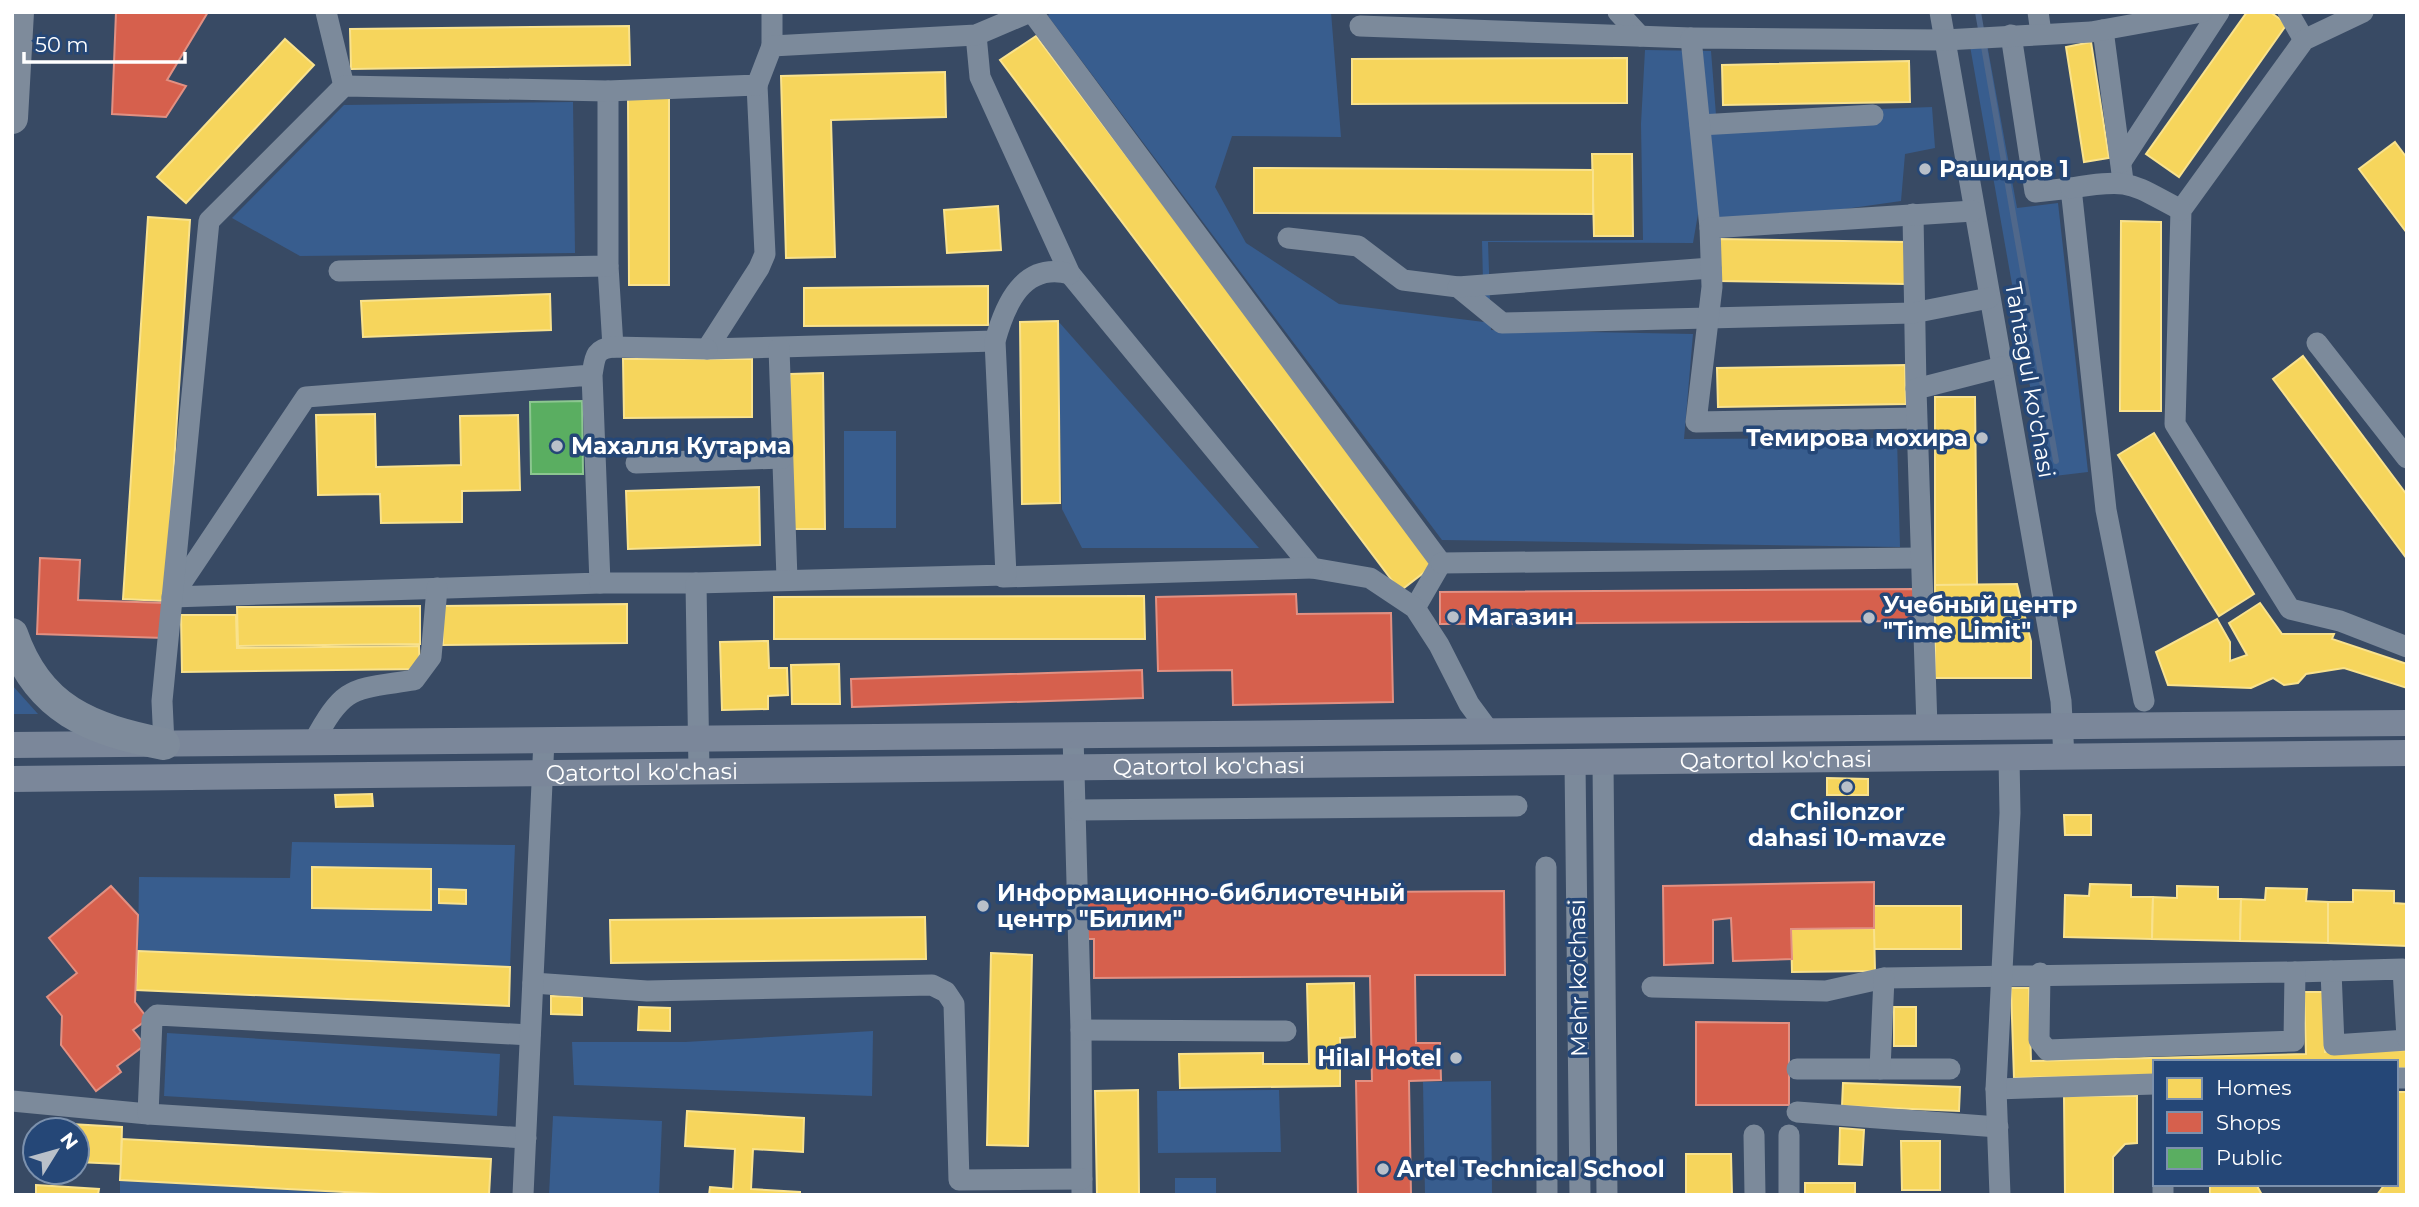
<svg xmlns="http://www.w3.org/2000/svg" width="2419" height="1207" font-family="Montserrat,sans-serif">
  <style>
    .green { fill: #385d8e }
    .homes { fill: #f6d55c; stroke: #f9e28d; stroke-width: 2 }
    .shops { fill: #d6604d; stroke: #e29082; stroke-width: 2 }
    .public { fill: #5aae61; stroke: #8cc690; stroke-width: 2 }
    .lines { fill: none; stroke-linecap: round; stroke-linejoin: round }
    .stream { stroke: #50688b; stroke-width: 6 }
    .minor { stroke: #7c8a9b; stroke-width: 21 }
    .major { stroke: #7b879a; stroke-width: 26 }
    .highway { stroke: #7e8b9b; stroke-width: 32 }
    .poi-dot { fill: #b9c0c9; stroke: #254777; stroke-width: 2.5 }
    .labels { text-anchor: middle; stroke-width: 7; stroke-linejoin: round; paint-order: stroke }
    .poi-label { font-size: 23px; font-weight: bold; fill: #fff; stroke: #254777; text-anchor: start }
    .street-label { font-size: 23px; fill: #fff; stroke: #254777 }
  </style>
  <rect width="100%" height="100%" fill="#384a64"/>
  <g class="green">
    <path d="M1050 12H1331L1341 137 1232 136 1215 187 1246 243 1339 304 1484 322 1482 241 1643 240 1641 124 1645 50 1711 51 1716 115 1932 107 1935 148 1905 154 1901 201 1710 228 1698 214 1693 243 1488 242 1491 330 1693 334 1684 439 1897 438 1900 547 1442 540 1048 16Z"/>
    <path d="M1987 44 2017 208 2058 203 2088 472 2046 477 1970 46Z"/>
    <path d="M573 102 575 253 300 256 232 218 344 105Z"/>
    <path d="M1058 321 1259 548H1082L1062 509Z"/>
    <rect x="844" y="431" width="52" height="97"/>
    <path d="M12 685 38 714H12Z"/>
    <path d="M292 842 515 845 510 967 138 951 139 877 290 878Z"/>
    <path d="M873 1031 872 1096 574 1085 572 1042H685Z"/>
    <path d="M167 1033 500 1054 497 1116 164 1096Z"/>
    <path d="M1491 1081 1492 1195H1425L1423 1082Z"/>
    <path d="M1279 1090 1281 1152 1158 1153 1157 1091Z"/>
    <path d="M553 1116 662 1121 659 1195H549Z"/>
    <rect x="1175" y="1178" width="41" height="17"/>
    <path d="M120 1180 401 1195H120Z"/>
  </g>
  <g class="homes">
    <path d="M2247 12H2270L2287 24 2179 177 2146 154Z"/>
    <path d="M629 26 630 65 351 69 350 29Z"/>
    <path d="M1036 36 1435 564 1400 591 1000 60Z"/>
    <path d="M285 39 314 65 186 203 157 177Z"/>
    <path d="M2091 42 2109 158 2084 162 2066 47Z"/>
    <path d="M1627 58V103L1352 104V59Z"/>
    <path d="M1909 61 1910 102 1723 105 1722 65Z"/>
    <path d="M945 72 946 117 831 120 835 257 786 258 781 76Z"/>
    <path d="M628 98H669V285H629Z"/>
    <path d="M2395 142 2407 158V233L2359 169Z"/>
    <path d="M1592 154H1632L1633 236H1594Z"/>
    <path d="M1254 168 1593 170V214L1254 213Z"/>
    <path d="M998 206 1001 250 947 253 944 210Z"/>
    <path d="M148 217 190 220 165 601 123 599Z"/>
    <path d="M2121 221 2161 222V411H2120Z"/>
    <path d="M1720 239 1907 242 1906 284 1719 281Z"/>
    <path d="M988 286V325L804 326V288Z"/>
    <path d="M550 294 551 330 363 337 361 301Z"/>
    <path d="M1058 321 1060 503 1022 504 1020 322Z"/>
    <path d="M2303 356 2407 495V559L2273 379Z"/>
    <path d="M623 359H752V417L624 418Z"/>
    <path d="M1905 365 1906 404 1718 407 1717 368Z"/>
    <path d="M823 373 825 529H791L790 374Z"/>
    <path d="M1935 397H1975L1977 585H1935Z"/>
    <path d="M375 414 376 467 461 465 460 416 518 415 520 490 462 491V522L381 523 380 494 318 495 316 415Z"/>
    <path d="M2154 433 2254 594 2219 616 2118 455Z"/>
    <path d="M759 487 760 545 628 549 626 491Z"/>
    <path d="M2017 584 2031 641V678H1935V585Z"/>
    <path d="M1144 596 1145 639H774V597Z"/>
    <path d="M2260 603 2282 634H2334L2332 639 2407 664V688L2344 668 2306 674 2298 683 2284 685 2273 678 2251 688 2168 685 2156 652 2217 619 2230 642V661L2247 655 2229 623Z"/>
    <path d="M627 604V643L443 645 442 606Z"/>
    <path d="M420 606V644L238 646 237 607Z"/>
    <path d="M181 615H236L237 648 419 646 420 669 182 672Z"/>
    <path d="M768 641 769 668H787L788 695 768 696V709L722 710 720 642Z"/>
    <path d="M839 664 840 704H792L791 665Z"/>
    <path d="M1827 778 1868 779V795H1827Z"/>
    <path d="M372 794 373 806 336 807 335 795Z"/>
    <path d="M2064 815H2091V835H2065Z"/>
    <path d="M312 867 431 869V910L312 908Z"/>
    <path d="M2090 884 2131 885V897H2153L2152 939 2064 937 2065 895 2089 896Z"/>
    <path d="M2177 886 2218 887V899H2241L2240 941 2152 939 2153 897 2177 898Z"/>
    <path d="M2266 888 2307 889 2306 901 2328 902V943L2240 941 2241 899 2265 900Z"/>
    <path d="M439 889 466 890V904L439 903Z"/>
    <path d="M2353 890 2394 891V903L2407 904V946L2328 943V902H2353Z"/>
    <rect x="1874" y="906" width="87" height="43"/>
    <path d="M925 917 926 959 611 963 610 920Z"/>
    <path d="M1874 928 1875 971 1792 972 1791 929Z"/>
    <path d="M138 951 510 967 509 1006 136 990Z"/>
    <path d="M991 953 1032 955 1028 1146 987 1145Z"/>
    <path d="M1354 983 1355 1037 1340 1038V1086L1180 1088 1179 1054 1263 1053V1064H1309L1307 984Z"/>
    <path d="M2011 988H2029L2031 1061 2306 1054 2304 992H2323L2325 1052 2407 1050V1068H2396V1062H2155V1075L2014 1078Z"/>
    <path d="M551 996 582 997V1015L551 1014Z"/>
    <path d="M639 1007 670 1008V1031L638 1030Z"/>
    <rect x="1894" y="1007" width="22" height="39"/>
    <path d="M1843 1083 1960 1087 1959 1111 1842 1106Z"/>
    <path d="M1138 1090 1139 1195H1097L1095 1091Z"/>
    <path d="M2396 1092H2407V1195H2377L2385 1184H2396Z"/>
    <path d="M2064 1096H2137V1143L2125 1144 2113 1157V1195H2065Z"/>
    <path d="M687 1111 804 1118 803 1152 753 1149 751 1189 800 1192V1195H709L710 1187 733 1189 735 1149 685 1146Z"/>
    <path d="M53 1123 122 1127 121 1164 77 1162V1130H53Z"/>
    <path d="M1840 1128 1864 1130 1862 1165 1839 1164Z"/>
    <path d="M122 1139 491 1159 489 1195H401L120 1180Z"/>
    <path d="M1901 1141H1940V1190H1902Z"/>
    <path d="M1686 1154H1731L1732 1195H1686Z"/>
    <rect x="1805" y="1183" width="50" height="12"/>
    <path d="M2210 1184H2256L2262 1195H2210Z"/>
    <path d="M36 1185 99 1189 98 1195H36Z"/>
  </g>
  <g class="shops">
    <path d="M116 12H208L167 80 186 86 166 117 112 114Z"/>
    <path d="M40 558 80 560 78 600 165 603 164 638 37 634Z"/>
    <path d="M1915 589 1916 621 1440 624V592Z"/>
    <path d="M1296 594 1297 614 1391 613 1393 702 1233 705 1232 670 1158 671 1156 597Z"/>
    <path d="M1142 670 1143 698 852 707 851 679Z"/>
    <path d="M1874 882V928L1791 929 1792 959 1733 961 1731 918 1713 920V963L1664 965 1663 886Z"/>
    <path d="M111 886 138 915 135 1002 148 1019 133 1030 145 1045 117 1066 121 1072 96 1091 61 1045 62 1016 47 997 77 973 49 938Z"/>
    <path d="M1504 891 1505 975H1415L1416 1043H1440L1441 1080 1409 1081 1411 1195H1358L1356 1081H1372L1370 976 1094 978V939H1087L1086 894Z"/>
    <path d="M1696 1022 1789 1023V1105H1696Z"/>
  </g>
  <path class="public" d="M582 401 583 474H531L530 402Z"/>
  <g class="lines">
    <path class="stream" d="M1978 12 2056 461"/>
    <g class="minor">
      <path d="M326 12 344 86"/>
      <path d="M772 12V46"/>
      <path d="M1032 12 1441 563 1415 608"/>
      <path d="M1618 12 1640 36"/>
      <path d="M1940 12 2061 701 2064 757"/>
      <path d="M2038 12 2041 33"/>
      <path d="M2288 12 2304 40"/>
      <path d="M2363 12 2304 40 2181 210 2175 424 2290 609 2340 621 2407 647"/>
      <path d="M1360 26 1691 38"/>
      <path d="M2103 30 2123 181"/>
      <path d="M976 35 980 77 1070 274 1312 568 1370 578 1415 608 1439 645 1469 704 1489 731"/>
      <path d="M2011 35 2035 192 2071 188 2106 510 2144 701"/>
      <path d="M757 85 765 254 759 268 707 349 995 341"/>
      <path d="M1700 125 1873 115"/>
      <path d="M2121 162 2219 12"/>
      <path d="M2071 188C2132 178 2129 183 2181 210"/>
      <path d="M1913 214 1916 389"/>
      <path d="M1710 228 1691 38 1945 40 2091 32 2202 12"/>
      <path d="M1288 238 1358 246 1403 280 1458 287 1502 323 1913 313 1989 298"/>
      <path d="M608 266 613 347"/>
      <path d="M339 271 608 266V91"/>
      <path d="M1458 287 1711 268"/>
      <path d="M2317 343 2407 458"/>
      <path d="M779 348 787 579"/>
      <path d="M592 375 306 397 172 597 600 583 592 375C595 358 594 349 613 347L707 349"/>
      <path d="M1916 418 1696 422 1712 287 1710 228 1973 211"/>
      <path d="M636 463 782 458"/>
      <path d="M1441 563 1920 558"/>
      <path d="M1003 577 1312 568"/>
      <path d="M600 583H696"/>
      <path d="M1927 727 1916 389 2002 367"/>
      <path d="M1073 735 1081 1030 1082 1195"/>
      <path d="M313 743C345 684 351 690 414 680L431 657 437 588"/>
      <path d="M164 744 162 701 209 221 344 86 608 91 757 85 772 46 976 35 1030 12"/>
      <path d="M1575 762 1580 1195"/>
      <path d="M1603 762 1607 1195"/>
      <path d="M699 771 696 583 1006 575 995 341C1005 305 1023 261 1070 274"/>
      <path d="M1077 810 1517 806"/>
      <path d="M1546 867 1547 1195"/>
      <path d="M2331 971 2334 1045 2407 1040"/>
      <path d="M2295 972 2403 969 2407 1038"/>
      <path d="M533 983 647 991 932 985 946 992 954 1004 959 1180 1082 1179"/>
      <path d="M1652 987 1826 991 1884 978 2295 972 2294 1041 2047 1050 2039 1040 2040 973"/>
      <path d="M1081 1030 1286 1031"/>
      <path d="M1797 1069H1950"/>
      <path d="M1880 1069 1884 978"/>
      <path d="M2396 1078H2407"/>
      <path d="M1996 1089 2155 1084"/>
      <path d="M12 1101 148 1114"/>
      <path d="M1797 1112 1998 1127"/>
      <path d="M1754 1135 1755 1195"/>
      <path d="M1789 1135V1195"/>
      <path d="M526 1138 148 1114 152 1020 157 1015 530 1035"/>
      <path d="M2163 1184V1195"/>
      <path d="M523 1195 544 740"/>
      <path d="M2000 1195 1996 1089 2010 813 2009 757"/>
    </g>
    <g class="major">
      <path d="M12 745 2407 723"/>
      <path id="s1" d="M12 779 2407 753"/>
    </g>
    <g class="highway">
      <path d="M12 118 18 12"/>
      <path d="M12 634C38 710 90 729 164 744"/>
    </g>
  </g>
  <g class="poi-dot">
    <circle cx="1925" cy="169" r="7"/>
    <circle cx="1982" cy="438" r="7"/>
    <circle cx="557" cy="446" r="7"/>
    <circle cx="1453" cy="617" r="7"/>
    <circle cx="1869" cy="618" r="7"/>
    <circle cx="1847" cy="787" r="7"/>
    <circle cx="983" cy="906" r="7"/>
    <circle cx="1456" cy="1058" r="7"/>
    <circle cx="1383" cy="1169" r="7"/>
  </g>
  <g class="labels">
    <g class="poi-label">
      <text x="1939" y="177">Рашидов 1</text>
      <text x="1968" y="446" text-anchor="end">Темирова мохира</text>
      <text x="571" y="454">Махалля Кутарма</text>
      <text x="1883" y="613">Учебный центр<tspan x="1883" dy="26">"Time Limit"</tspan></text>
      <text x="1467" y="625">Магазин</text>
      <text x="1847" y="820" text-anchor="middle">Chilonzor<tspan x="1847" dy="26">dahasi 10-mavze</tspan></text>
      <text x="997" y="901">Информационно-библиотечный<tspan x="997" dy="26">центр "Билим"</tspan></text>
      <text x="1442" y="1066" text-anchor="end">Hilal Hotel</text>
      <text x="1397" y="1177">Artel Technical School</text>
    </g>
    <g class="street-label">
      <text transform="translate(2030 380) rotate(80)" y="8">Tahtagul ko'chasi</text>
      <text dy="8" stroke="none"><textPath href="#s1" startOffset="1764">Qatortol ko'chasi</textPath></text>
      <text dy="8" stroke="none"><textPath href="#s1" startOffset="1197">Qatortol ko'chasi</textPath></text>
      <text dy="8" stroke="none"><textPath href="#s1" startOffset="630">Qatortol ko'chasi</textPath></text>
      <text transform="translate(1578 978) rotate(-91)" y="8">Mehr ko'chasi</text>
    </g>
  </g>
  <rect width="2419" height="1207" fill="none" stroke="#ffffff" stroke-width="28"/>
  <rect x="2153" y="1060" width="245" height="126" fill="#254777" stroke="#7c91ad" stroke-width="2"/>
  <rect x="2167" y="1078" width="35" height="21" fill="#f6d55c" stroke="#7c91ad" stroke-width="2"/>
  <text x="2216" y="1095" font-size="21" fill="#ffffff">Homes</text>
  <rect x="2167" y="1112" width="35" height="21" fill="#d6604d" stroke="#7c91ad" stroke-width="2"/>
  <text x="2216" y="1130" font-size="21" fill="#ffffff">Shops</text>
  <rect x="2167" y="1148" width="35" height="21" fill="#5aae61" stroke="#7c91ad" stroke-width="2"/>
  <text x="2216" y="1165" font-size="21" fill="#ffffff">Public</text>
  <g transform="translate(56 1151) rotate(53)"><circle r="33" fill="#254777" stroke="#7c91ad" stroke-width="2"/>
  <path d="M0-5L12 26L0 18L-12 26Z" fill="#b9c0c9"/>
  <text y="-10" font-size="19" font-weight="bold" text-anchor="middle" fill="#ffffff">N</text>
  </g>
  <path d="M24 52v10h161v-10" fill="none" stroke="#ffffff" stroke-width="3.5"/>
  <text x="35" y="52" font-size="21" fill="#ffffff" stroke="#254777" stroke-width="5" paint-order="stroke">50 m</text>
</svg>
